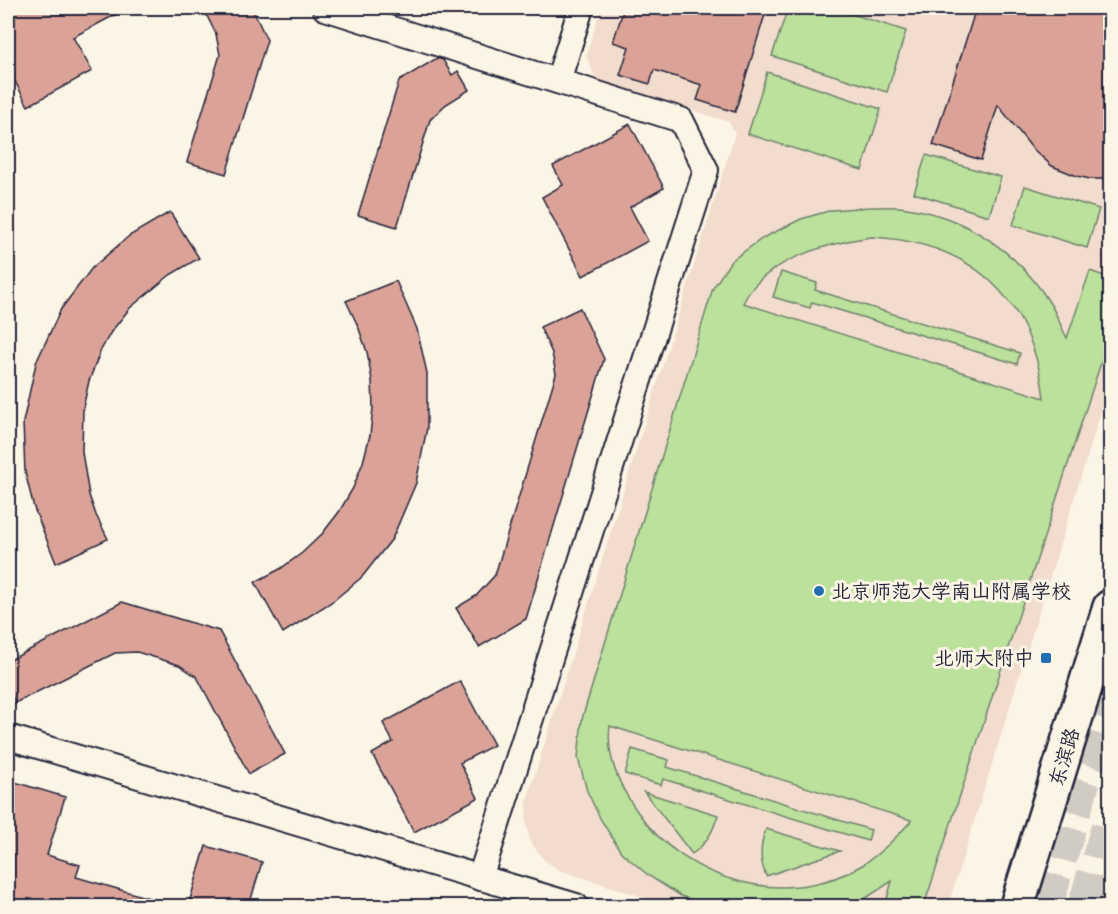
<svg xmlns="http://www.w3.org/2000/svg" width="1118" height="914" font-family="'Comic Neue','LXGW WenKai TC',sans-serif">
  <style>
    .built { fill: #f2dcce }
    .pitch { fill: #bbe19c; stroke: #6e826c; stroke-width: 1.5; fill-rule: evenodd }
    .building { fill: #dba397; stroke: #22223b; stroke-width: 1.5 }
    .lines { fill: none; stroke-linecap: round; stroke-linejoin: round }
    .motorway-tunnel { stroke: #d0cbc3; stroke-width: 33; stroke-dasharray: 33 16; stroke-linecap: butt }
    .minor-casing { stroke: #22223b; stroke-width: 28 }
    .primary-casing { stroke: #22223b; stroke-width: 38 }
    .minor { stroke: #fcf5e5; stroke-width: 24 }
    .primary { stroke: #fcf5e5; stroke-width: 33 }
    .poi-dot { fill: #1f6fb2; stroke: #fcf5e5; stroke-width: 2 }
    .labels { text-anchor: middle; stroke-width: 6; stroke-linejoin: round; paint-order: stroke }
    .poi-label { font-size: 20px; fill: #22223b; stroke: #fcf5e5; text-anchor: start }
    .street-label { font-size: 20px; fill: #22223b; stroke: #fcf5e5 }
  </style>
  <rect width="100%" height="100%" fill="#fcf5e5"/>
  <filter id="ink" filterUnits="userSpaceOnUse"><feTurbulence type="fractalNoise" baseFrequency=".0167" numOctaves="2"/><feDisplacementMap in="SourceGraphic" scale="12" xChannelSelector="R" yChannelSelector="G"/><feConvolveMatrix kernelMatrix="1 2 1 2 8 2 1 2 1" color-interpolation-filters="sRGB"/></filter>
  <g filter="url(#ink)">
    <path class="built" d="M601 8H1110V383L948 906H671L559 870 544 860 531 843 526 823 527 800 735 134 729 122 596 79 586 56Z"/>
    <g class="pitch">
      <path d="M788 8H833L906 31 887 92 772 56Z"/>
      <path d="M767 72 881 109 862 170 748 134Z"/>
      <path d="M926 155 1001 177 989 216 914 193Z"/>
      <path d="M1025 186 1099 209 1087 248 1013 225Z"/>
      <path d="M870 207C882 207 895 206 907 208 967 217 1020 253 1051 305 1057 315 1061 327 1067 338L1090 271 1110 278V335L924 906H885L892 881 860 902 846 906H708L681 896 649 876 621 852 601 820 587 791 578 758 582 719 713 288 731 261 763 238 801 219 832 210ZM871 237C972 242 1032 297 1044 398L743 303C763 260 828 243 871 237ZM610 726 911 820V821C897 837 882 852 864 864 789 911 685 882 637 811 620 787 606 756 610 726Z"/>
      <path d="M781 272 817 283 815 290 1020 353 1017 364 812 302 810 308 773 297Z"/>
      <path d="M632 749 669 760 667 767 871 830 868 841 663 779 661 785 625 774Z"/>
      <path d="M644 792 718 815C713 832 706 844 692 854Z"/>
      <path d="M766 829 840 851 766 876C759 859 760 845 766 829Z"/>
    </g>
    <g class="building">
      <path d="M8 8H128L73 37 92 71 28 106 8 68Z"/>
      <path d="M203 8H252L267 40 226 174 187 162 220 55 216 34Z"/>
      <path d="M624 8H767L735 112 697 100 702 85 654 70 650 84 620 75 629 47 613 42Z"/>
      <path d="M976 8H1110V179H1090L1077 176 1052 166 1032 148 998 105 981 160 933 145Z"/>
      <path d="M437 58 443 60 452 75 458 71 469 90 445 105 430 120 397 227 358 215 399 81Z"/>
      <path d="M630 124 664 188 630 207 648 241 583 276 542 197 563 185 553 166Z"/>
      <path d="M170 212 199 258 170 275 130 308 111 332 100 352 89 381 83 408 82 452 89 495 96 515 108 539 56 563 34 508 25 472 23 422 36 363 61 309 92 268 129 236Z"/>
      <path d="M396 281 417 329 427 373V428L416 483 392 539 362 577 333 601 283 633 255 582 280 569 302 553 322 534 339 512 353 488 363 462 370 435 373 408 372 380 367 352 358 326 346 301Z"/>
      <path d="M580 308 604 359 526 619 479 647 456 608 476 596 495 575 556 374 552 353 540 327Z"/>
      <path d="M122 602 219 631 285 754 249 774 197 677 179 665 137 652 115 653 15 703 8 688V661Z"/>
      <path d="M460 681 494 745 460 763 478 798 414 832 372 754 393 742 383 723Z"/>
      <path d="M8 780 65 797 47 855 80 865 76 877 156 900 155 906H8Z"/>
      <path d="M206 846 262 862 249 906H188Z"/>
    </g>
    <g class="lines">
      <g class="motorway-tunnel">
        <path d="M1046 906 1110 695"/>
        <path d="M1084 906 1110 819"/>
      </g>
      <g class="minor-casing">
        <g id="minor">
          <path d="M325 8 681 120 706 170 480 878"/>
          <path d="M558 81 581 8"/>
          <path d="M8 737 576 906"/>
        </g>
      </g>
      <g class="primary-casing">
        <path id="primary" d="M1017 906 1110 607"/>
      </g>
      <use href="#minor" class="minor"/>
      <use href="#primary" class="primary"/>
    </g>
  </g>
  <g class="poi-dot">
    <circle cx="819" cy="591" r="6"/>
    <rect x="1040" y="652" width="12" height="12" rx="3"/>
  </g>
  <g class="labels">
    <g class="poi-label">
      <text x="831" y="598">北京师范大学南山附属学校</text>
      <text x="1034" y="665" text-anchor="end">北师大附中</text>
    </g>
    <g class="street-label">
      <text transform="translate(1064 757) rotate(-73)" y="7">东滨路</text>
    </g>
  </g>
  <rect width="1118" height="914" fill="none" stroke="#fcf5e5" stroke-width="30"/>
  <rect x="15" y="15" width="1088" height="884" fill="none" stroke="#22223b" stroke-width="2" filter="url(#ink)"/>
</svg>
